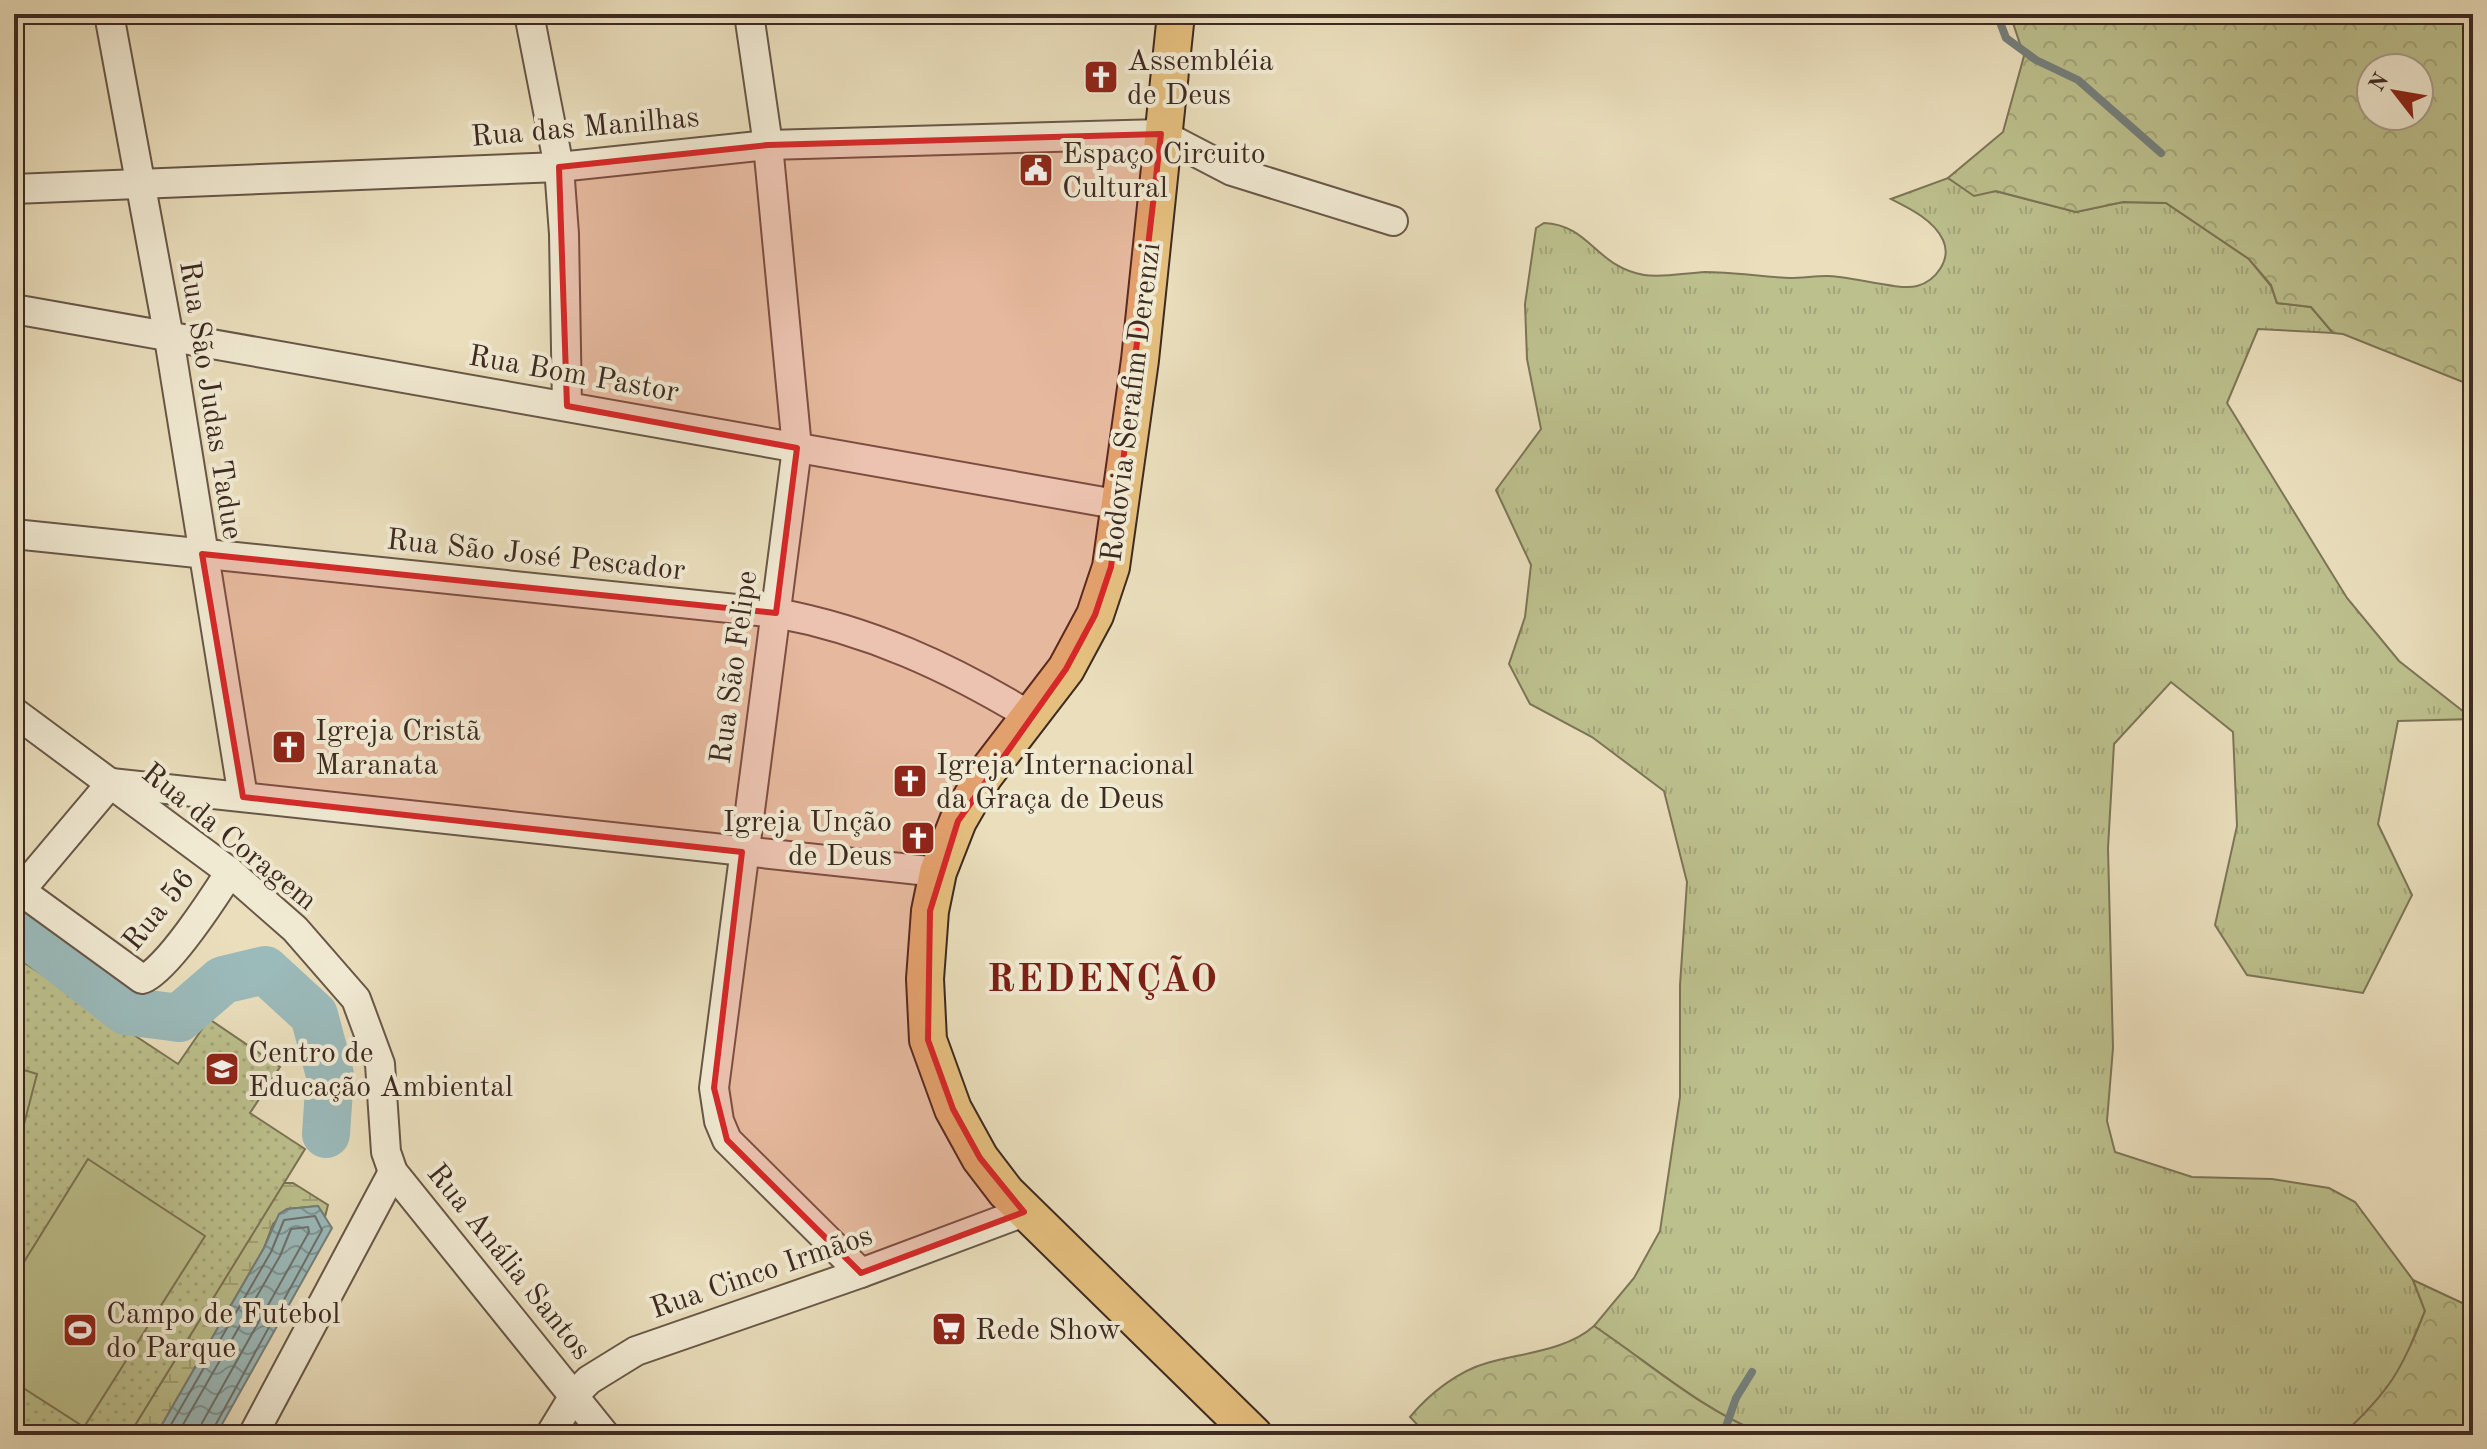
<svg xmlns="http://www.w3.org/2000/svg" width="2487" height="1449" font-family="'Old Standard TT',serif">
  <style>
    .grass { fill: url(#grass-tufts); stroke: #7c7557; stroke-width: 2 }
    .forest { fill: url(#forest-crowns); stroke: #7c7557; stroke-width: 2; fill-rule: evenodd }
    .wetland { fill: url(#wetland-marsh); stroke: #7c7557; stroke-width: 2 }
    .park { fill: url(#park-dots); stroke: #7c7557; stroke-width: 2 }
    .pitch { fill: #bcc08d; stroke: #7c7557; stroke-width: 2 }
    .water { fill: url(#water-waves); stroke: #75807d; stroke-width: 2 }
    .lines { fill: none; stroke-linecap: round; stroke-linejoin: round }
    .shore { stroke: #6c726e; stroke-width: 2 }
    .stream { stroke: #75807d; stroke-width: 8 }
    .river { stroke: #9bbaba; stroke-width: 48 }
    .minor-casing { stroke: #685748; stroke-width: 32 }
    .major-casing { stroke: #3d2a21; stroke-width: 40 }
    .minor { stroke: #f1ead3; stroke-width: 28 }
    .major { stroke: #e5bf7e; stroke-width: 36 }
    .marked { fill: #d62828; fill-opacity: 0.2; stroke: #d62828; stroke-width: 6; stroke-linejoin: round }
    .labels { text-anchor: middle; stroke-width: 8; stroke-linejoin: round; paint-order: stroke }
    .poi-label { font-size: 30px; fill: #3d2a21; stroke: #f1ead3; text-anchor: start }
    .street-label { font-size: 30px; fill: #3d2a21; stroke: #f1ead3 }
    .district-label { font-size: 38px; font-weight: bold; letter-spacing: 2px; fill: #7a1f14; stroke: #f1ead3 }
  </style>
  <defs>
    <pattern id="grass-tufts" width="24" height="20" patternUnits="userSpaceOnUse" patternTransform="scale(2)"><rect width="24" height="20" fill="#bcc08d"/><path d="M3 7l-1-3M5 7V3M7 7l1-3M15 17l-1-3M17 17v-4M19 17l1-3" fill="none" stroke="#a2a579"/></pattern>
    <pattern id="forest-crowns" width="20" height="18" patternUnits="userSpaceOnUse" patternTransform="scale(2)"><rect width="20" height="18" fill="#bcc08d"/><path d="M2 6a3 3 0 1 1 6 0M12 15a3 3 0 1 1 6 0" fill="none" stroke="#a2a579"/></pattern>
    <pattern id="wetland-marsh" width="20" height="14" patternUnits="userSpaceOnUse" patternTransform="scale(2)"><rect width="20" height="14" fill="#bcc08d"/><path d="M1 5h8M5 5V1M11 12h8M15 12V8" fill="none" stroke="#a2a579"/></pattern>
    <pattern id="park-dots" width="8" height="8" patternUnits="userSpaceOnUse" patternTransform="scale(2)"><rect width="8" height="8" fill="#bcc08d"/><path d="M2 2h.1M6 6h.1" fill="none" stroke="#a2a579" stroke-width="1.8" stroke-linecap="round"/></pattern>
    <pattern id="water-waves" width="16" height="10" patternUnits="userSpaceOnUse" patternTransform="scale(2)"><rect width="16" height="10" fill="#9bbaba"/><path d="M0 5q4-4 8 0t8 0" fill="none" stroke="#809797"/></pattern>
  </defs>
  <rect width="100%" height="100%" fill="#eadebc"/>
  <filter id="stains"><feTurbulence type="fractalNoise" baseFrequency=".0025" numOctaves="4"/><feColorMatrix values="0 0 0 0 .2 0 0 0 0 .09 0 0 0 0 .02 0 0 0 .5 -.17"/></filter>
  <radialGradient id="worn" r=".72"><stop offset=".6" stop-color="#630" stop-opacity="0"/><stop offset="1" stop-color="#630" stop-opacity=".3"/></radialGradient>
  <path class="grass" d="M1948 178 1974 195 1995 191 2076 212 2123 202 2166 203 2249 259 2271 286 2277 303 2311 307 2333 333 2258 329 2227 403 2347 598 2399 661 2473 719 2398 721 2378 824 2412 895 2363 993 2247 975 2215 925 2237 826 2233 732 2171 682 2114 744 2108 848 2113 1048 2107 1121 2115 1152 2192 1177 2272 1179 2329 1188 2355 1202 2413 1280 2425 1311 2398 1376 2375 1405 2342 1435H1765C1700 1409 1652 1365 1594 1326L1634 1278 1660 1231 1680 1097V985L1687 882 1664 791 1592 737 1530 704 1509 664 1525 617 1531 565 1496 490 1541 429 1527 359 1525 304 1536 228 1544 223C1590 225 1596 267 1644 275 1663 278 1685 273 1705 272 1733 272 1762 277 1790 278 1802 278 1815 276 1827 276 1850 276 1900 291 1917 286 1936 281 1952 259 1943 240 1934 220 1909 208 1891 199Z"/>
  <g class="forest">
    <path d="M2010 14H2473V386L2343 334 2333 333 2311 307 2277 303 2271 285 2249 259 2166 203 2123 202 2076 212 1996 191 1974 196 1948 178 2003 132 2024 56ZM2371 68H2419V116H2371Z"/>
    <path d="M2413 1280 2473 1308V1435H2342C2389 1392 2402 1370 2425 1311Z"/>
    <path d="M1594 1326C1652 1365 1700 1409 1765 1435H1427L1410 1417C1429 1394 1458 1371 1487 1363 1521 1353 1566 1351 1594 1326Z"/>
  </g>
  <path class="wetland" d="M283 1183H293L328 1205 325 1217 318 1206 287 1209 273 1224 264 1248 156 1435H129Z"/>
  <path class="park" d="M14 956 178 1064 209 1019 280 1067 250 1113 305 1149 129 1435H25L14 1428Z"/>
  <g class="pitch">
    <path d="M14 1067 37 1074 22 1132 14 1130Z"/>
    <path d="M88 1159 205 1236 84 1427 14 1382V1278Z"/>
  </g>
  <path class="water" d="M318 1206 332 1228 216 1435H156L264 1248 279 1214 287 1209Z"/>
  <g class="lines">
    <g class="shore">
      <path d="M165 1435 271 1252 284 1220 315 1216 322 1230 210 1435"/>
      <path d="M177 1435 280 1256 291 1229 308 1227 309 1232 202 1423 200 1435"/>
    </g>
    <g class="stream">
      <path d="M1997 14 2006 38 2036 60 2078 80 2161 153"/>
      <path d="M1723 1435 1736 1398 1752 1372"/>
    </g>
    <path class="river" d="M14 924 126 1011 179 1018 223 980 265 970 314 1015 330 1075 326 1134"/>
    <g class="minor-casing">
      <g id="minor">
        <path d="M109 14 169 338 243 797"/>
        <path d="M529 14 559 167 564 234 567 406"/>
        <path d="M749 14 768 145 797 448 714 1088 719 1121 727 1140 861 1273"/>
        <path d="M14 189 559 167 768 145 1161 134 1232 171 1393 221"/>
        <path d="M14 309 1121 505"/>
        <path d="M14 534 776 613C869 630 949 667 1030 716"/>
        <path d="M14 712 230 872 295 929 356 999 380 1064 386 1152 393 1172 605 1435"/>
        <path d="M111 783 938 872"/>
        <path d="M14 886 142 979C164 975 216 894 230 872"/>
        <path d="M20 891 111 783"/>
        <path d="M253 1435 393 1172"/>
        <path d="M550 1435 575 1394 589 1380 636 1351 861 1273 1024 1212"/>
      </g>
    </g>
    <g class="major-casing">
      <path id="major" d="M1176 14 1140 360 1111 567 1095 615 1066 669 984 776 958 821 938 872 930 911 925 979 928 1040 953 1109 980 1158 1006 1192 1254 1435"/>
    </g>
    <use href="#minor" class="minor"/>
    <use href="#major" class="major"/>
  </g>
  <path class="marked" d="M1161 134 1111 567 1095 615 1066 669 958 821 930 911 928 1040 953 1109 980 1158 1024 1212 861 1273 727 1140 714 1088 742 852 243 797 202 554 776 613 797 448 567 406 559 167 768 145Z"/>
  <defs>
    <g id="church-square" transform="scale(1.8)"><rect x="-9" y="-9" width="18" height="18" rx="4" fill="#8f2418" stroke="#f1ead3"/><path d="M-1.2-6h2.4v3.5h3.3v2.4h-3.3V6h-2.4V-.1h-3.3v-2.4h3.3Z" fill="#fff"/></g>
    <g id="civic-square" transform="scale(1.8)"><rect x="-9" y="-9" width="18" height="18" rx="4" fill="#8f2418" stroke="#f1ead3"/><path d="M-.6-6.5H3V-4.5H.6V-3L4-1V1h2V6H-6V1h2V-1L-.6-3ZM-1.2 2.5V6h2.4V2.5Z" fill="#fff"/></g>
    <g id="school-square" transform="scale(1.8)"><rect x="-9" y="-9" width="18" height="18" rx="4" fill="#8f2418" stroke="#f1ead3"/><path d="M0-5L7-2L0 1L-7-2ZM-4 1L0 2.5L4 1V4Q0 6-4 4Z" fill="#fff"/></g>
    <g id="supermarket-square" transform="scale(1.8)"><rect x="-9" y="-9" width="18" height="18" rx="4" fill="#8f2418" stroke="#f1ead3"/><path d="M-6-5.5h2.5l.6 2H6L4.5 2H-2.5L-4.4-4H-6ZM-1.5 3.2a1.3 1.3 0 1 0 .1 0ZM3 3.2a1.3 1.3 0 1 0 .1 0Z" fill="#fff"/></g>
    <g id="stadium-square" transform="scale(1.8)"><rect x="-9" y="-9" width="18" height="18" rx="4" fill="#8f2418" stroke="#f1ead3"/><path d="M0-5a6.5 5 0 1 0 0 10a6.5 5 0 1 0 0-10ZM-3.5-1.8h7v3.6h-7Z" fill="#fff"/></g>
  </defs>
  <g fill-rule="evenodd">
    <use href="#church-square" x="1101" y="77"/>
    <use href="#civic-square" x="1036" y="170"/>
    <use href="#church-square" x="289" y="747"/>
    <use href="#church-square" x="910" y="781"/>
    <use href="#church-square" x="918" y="838"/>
    <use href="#school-square" x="222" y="1069"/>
    <use href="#supermarket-square" x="949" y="1329"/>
    <use href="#stadium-square" x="80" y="1330"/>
  </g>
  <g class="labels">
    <g class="poi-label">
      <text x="1127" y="70">Assembléia<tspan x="1127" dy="34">de Deus</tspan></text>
      <text x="1062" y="163">Espaço Circuito<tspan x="1062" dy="34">Cultural</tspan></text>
      <text x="315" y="740">Igreja Cristã<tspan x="315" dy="34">Maranata</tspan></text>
      <text x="936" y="774">Igreja Internacional<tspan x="936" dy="34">da Graça de Deus</tspan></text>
      <text x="892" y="831" text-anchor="end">Igreja Unção<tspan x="892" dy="34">de Deus</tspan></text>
      <text x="248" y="1062">Centro de<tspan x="248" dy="34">Educação Ambiental</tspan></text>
      <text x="106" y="1323">Campo de Futebol<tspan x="106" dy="34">do Parque</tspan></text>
      <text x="975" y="1339">Rede Show</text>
    </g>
    <g class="street-label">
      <text transform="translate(585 126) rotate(-5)" y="10">Rua das Manilhas</text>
      <text transform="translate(574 373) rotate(10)" y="10">Rua Bom Pastor</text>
      <text transform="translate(212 400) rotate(81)" y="10">Rua São Judas Tadue</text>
      <text transform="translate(1130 402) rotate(-83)" y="10">Rodovia Serafim Derenzi</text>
      <text transform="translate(536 554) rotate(6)" y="10">Rua São José Pescador</text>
      <text transform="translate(733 667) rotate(-82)" y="10">Rua São Felipe</text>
      <text transform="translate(230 836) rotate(39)" y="10">Rua da Coragem</text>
      <text transform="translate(158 909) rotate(-51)" y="10">Rua 56</text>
      <text transform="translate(510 1261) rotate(51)" y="10">Rua Anália Santos</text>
      <text transform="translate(761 1271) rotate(-19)" y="10">Rua Cinco Irmãos</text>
    </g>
    <g class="district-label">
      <text x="1103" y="991">REDENÇÃO</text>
    </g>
  </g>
  <rect width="2487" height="1449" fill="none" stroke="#eadebc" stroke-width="48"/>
  <rect x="16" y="16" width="2455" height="1417" fill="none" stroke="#3d2a21" stroke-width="4"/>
  <rect x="24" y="24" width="2439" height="1401" fill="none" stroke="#3d2a21" stroke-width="2"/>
  <g transform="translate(2395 92) rotate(301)"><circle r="38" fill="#f1ead3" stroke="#a99d8c" stroke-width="2"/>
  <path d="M0-6L14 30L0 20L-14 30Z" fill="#8f2418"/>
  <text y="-12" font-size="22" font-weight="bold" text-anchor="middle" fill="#3d2a21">N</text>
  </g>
  <rect width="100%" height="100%" filter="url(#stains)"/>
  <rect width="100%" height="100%" fill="url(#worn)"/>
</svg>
